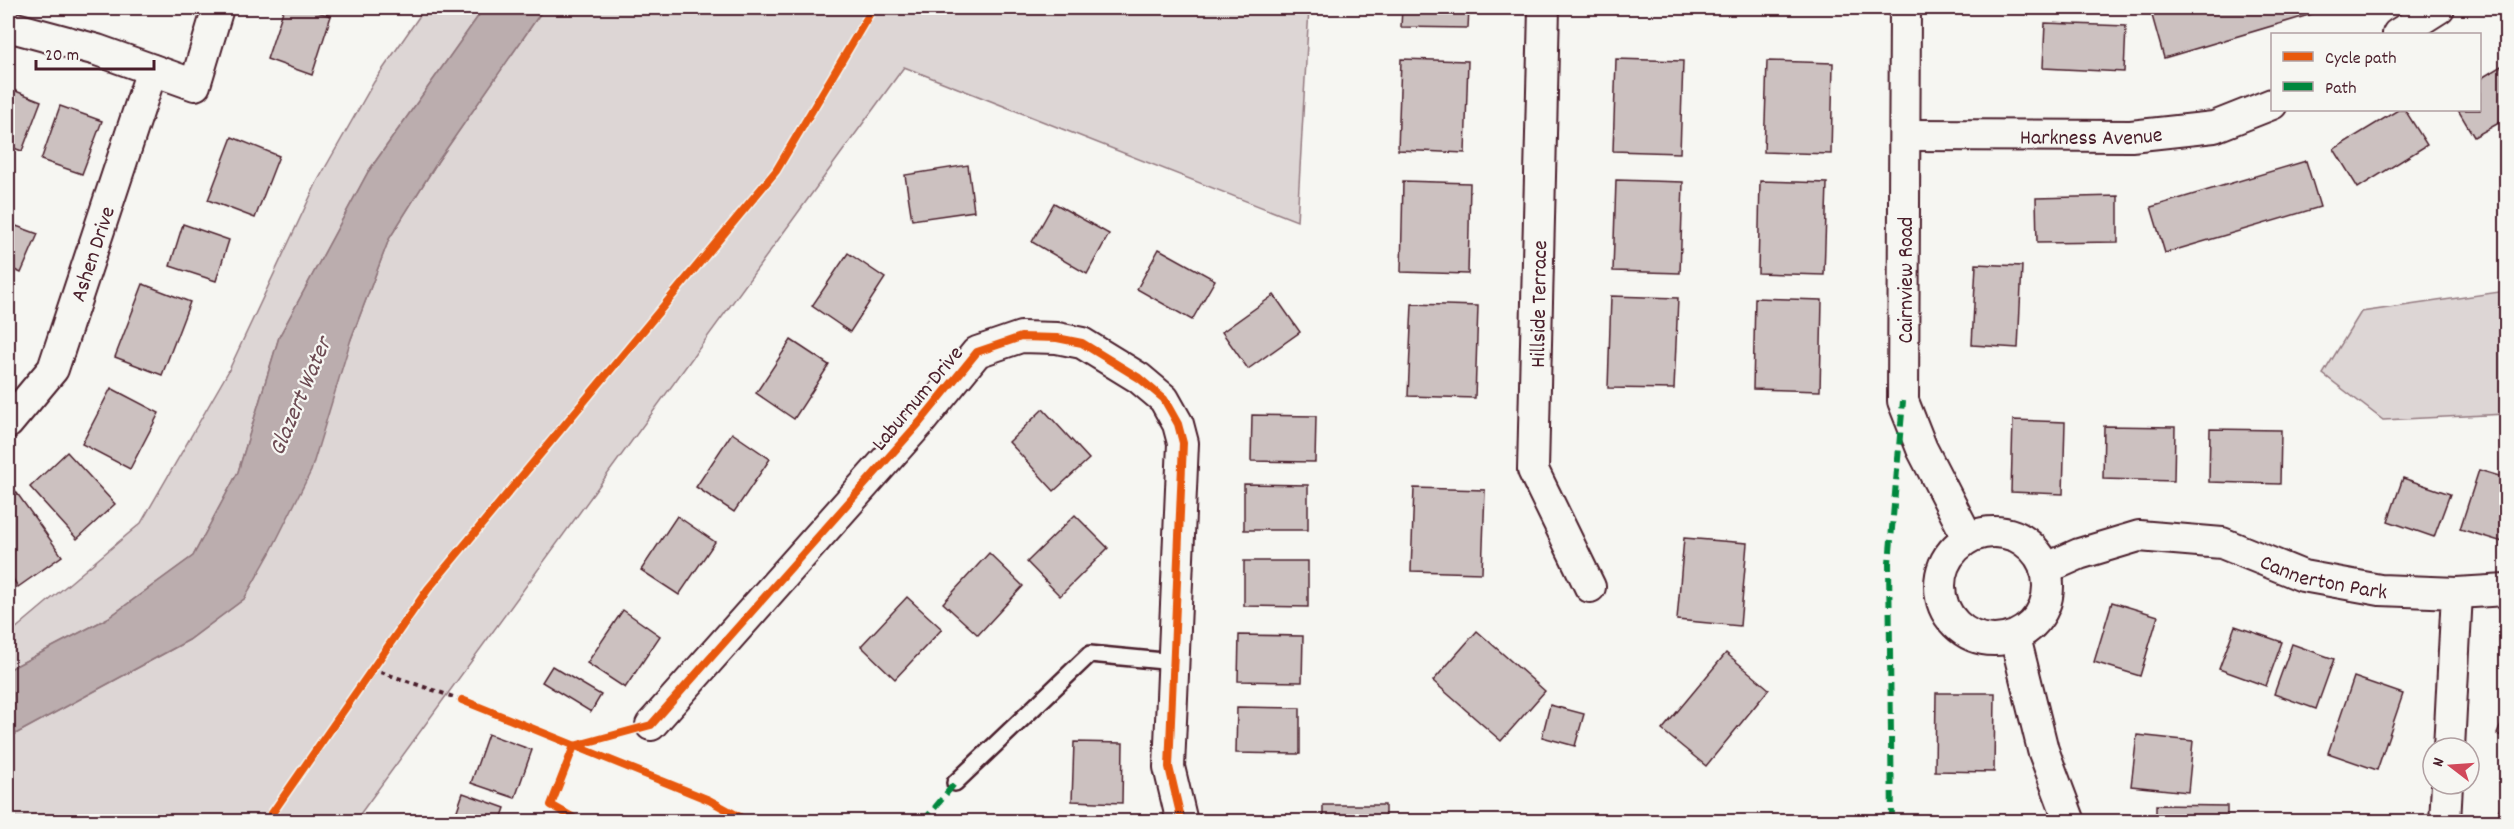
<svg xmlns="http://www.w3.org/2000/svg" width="2514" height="829" font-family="Dekko,sans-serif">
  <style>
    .green { fill: #ddd6d5; stroke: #947a80; stroke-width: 1.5 }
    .water { fill: #bbadae; stroke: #8e747a; stroke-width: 1.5 }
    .building { fill: #ccc1c0; stroke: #4a1f2b; stroke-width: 1.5 }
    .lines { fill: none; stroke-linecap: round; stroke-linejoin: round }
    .lane-casing { stroke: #4a1f2b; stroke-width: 20 }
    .street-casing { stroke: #4a1f2b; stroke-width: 34 }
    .path { stroke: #4a1f2b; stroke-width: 4; stroke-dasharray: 4.5 4.5; stroke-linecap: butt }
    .lane { stroke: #f6f6f2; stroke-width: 15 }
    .street { stroke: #f6f6f2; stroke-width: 30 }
    .quiet { stroke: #00873e; stroke-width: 6; stroke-dasharray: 12 6; stroke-linecap: butt }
    .cycleway-casing { stroke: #f6f6f2; stroke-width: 11 }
    .cycleway { stroke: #e8590c; stroke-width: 8 }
    .labels { text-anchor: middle; stroke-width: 4.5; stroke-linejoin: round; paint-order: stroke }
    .street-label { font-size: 22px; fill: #4a1f2b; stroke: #f6f6f2 }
    .water-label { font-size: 24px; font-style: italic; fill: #6c4a52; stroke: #f6f6f2 }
  </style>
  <rect width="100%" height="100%" fill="#f6f6f2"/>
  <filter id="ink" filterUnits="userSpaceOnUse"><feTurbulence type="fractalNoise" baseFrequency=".0167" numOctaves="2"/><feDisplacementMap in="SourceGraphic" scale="12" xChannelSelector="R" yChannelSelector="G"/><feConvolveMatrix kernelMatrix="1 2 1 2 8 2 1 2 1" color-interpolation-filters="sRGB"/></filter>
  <g filter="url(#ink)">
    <g class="green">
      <path d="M425 8H484L368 172 279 337 238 472 193 556 108 618 8 670V635L141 523 228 372 317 182 374 82Z"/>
      <path d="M544 8H1309L1297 221 904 67 355 821 8 822V738L189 640 244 599 351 339 389 239 438 161Z"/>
      <path d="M2506 291V414L2383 420 2323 374 2361 312Z"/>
    </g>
    <path class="water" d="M484 8H544L438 161 389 239 351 339 311 471 270 553 244 599 189 640 8 738V670L108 618 193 556 238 472 279 337 368 172Z"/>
    <g class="building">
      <path d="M284 8H305L331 16 312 75 267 59Z"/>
      <path d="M1402 8H1469L1468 28 1401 27Z"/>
      <path d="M2167 8H2318L2319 12 2164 58 2151 12Z"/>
      <path d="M2045 23 2126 26 2124 72 2043 68Z"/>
      <path d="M1401 59 1468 61 1465 153 1398 150Z"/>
      <path d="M1616 59 1683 61 1680 153 1613 151Z"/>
      <path d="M1767 61 1833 63 1831 154 1764 152Z"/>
      <path d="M2506 63V119L2474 137 2458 110H2480V79Z"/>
      <path d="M8 88 41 101 22 151 8 146Z"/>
      <path d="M60 106 102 121 82 174 41 160Z"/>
      <path d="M2398 110H2405L2427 145 2358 188 2334 149Z"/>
      <path d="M232 137 279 156 255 218 208 200Z"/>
      <path d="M2306 161 2320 207 2165 253 2151 207Z"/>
      <path d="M968 165 974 211 912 220 905 175Z"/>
      <path d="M1616 180 1683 182 1680 273 1613 271Z"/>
      <path d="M1403 181 1470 183 1468 274 1401 272Z"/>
      <path d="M1760 181 1827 183 1824 275 1758 273Z"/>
      <path d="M2118 196V242L2037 243 2036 198Z"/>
      <path d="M1054 203 1109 234 1087 274 1032 242Z"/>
      <path d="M8 223 38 234 21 273 8 267Z"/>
      <path d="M183 224 229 240 216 281 170 266Z"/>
      <path d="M1159 249 1215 280 1192 320 1137 289Z"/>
      <path d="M848 253 885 278 850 332 812 306Z"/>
      <path d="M1976 264 2022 266 2018 348 1972 345Z"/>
      <path d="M143 284 190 302 162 375 115 357Z"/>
      <path d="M1274 295 1300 332 1248 369 1222 332Z"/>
      <path d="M1611 296 1678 298 1674 389 1608 388Z"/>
      <path d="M1755 298 1822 300 1820 391 1753 389Z"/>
      <path d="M1412 304 1478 306 1475 398 1408 396Z"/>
      <path d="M791 340 829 365 794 419 756 393Z"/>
      <path d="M111 388 159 413 130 469 82 444Z"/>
      <path d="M1043 409 1089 459 1054 491 1009 442Z"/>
      <path d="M1252 415 1316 416 1315 462 1251 461Z"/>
      <path d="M2013 420 2065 422 2063 494 2011 492Z"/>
      <path d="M2104 426 2175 427 2174 481 2103 479Z"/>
      <path d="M2210 429 2281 430 2280 484 2209 482Z"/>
      <path d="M732 433 770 459 734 512 696 487Z"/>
      <path d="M67 452 115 504 77 539 30 487Z"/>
      <path d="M2479 470 2506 478V543L2460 529Z"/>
      <path d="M2403 478 2450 494 2434 537 2388 521Z"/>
      <path d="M1244 484 1308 485V530H1244Z"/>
      <path d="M1414 488 1485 490 1482 573 1411 571Z"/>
      <path d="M14 489 62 556 18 587 8 571V494Z"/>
      <path d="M1075 515 1108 548 1060 596 1027 562Z"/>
      <path d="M677 516 715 542 679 595 641 570Z"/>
      <path d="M1684 538 1747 543 1740 626 1677 620Z"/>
      <path d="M989 553 1023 586 978 635 943 603Z"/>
      <path d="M1244 561H1308V607L1244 606Z"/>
      <path d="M907 597 942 629 895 679 861 646Z"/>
      <path d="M2112 602 2158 616 2140 676 2094 662Z"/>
      <path d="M623 610 660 636 625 688 587 663Z"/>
      <path d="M2235 626 2282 642 2266 686 2219 669Z"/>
      <path d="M1477 631 1545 691 1501 741 1433 681Z"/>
      <path d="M1239 635 1303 636 1302 682 1238 681Z"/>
      <path d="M2292 644 2334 659 2316 709 2274 694Z"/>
      <path d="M1726 653 1769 689 1706 766 1662 730Z"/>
      <path d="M552 666 601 695 591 712 542 682Z"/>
      <path d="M2354 677 2403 694 2377 770 2328 753Z"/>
      <path d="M1936 693H1995L1994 772 1935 771Z"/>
      <path d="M1550 705 1584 714 1575 746 1542 737Z"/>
      <path d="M1237 707 1300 708V754L1236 753Z"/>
      <path d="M2506 713V738L2497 734Z"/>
      <path d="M488 734 532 750 515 798 471 783Z"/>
      <path d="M2137 735 2193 741 2188 792 2131 786Z"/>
      <path d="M1074 742 1123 743 1122 803 1072 801Z"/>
      <path d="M2506 792V822H2500L2495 820Z"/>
      <path d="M463 793 505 808 500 822H453Z"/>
      <rect x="1323" y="805" width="62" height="17"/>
      <path d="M2156 805 2227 806V822H2156Z"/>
    </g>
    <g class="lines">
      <g class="lane-casing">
        <path id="lane" d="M955 783 1090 654 1174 662"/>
      </g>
      <g class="street-casing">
        <g id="street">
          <path d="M1544 8 1533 470 1590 587"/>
          <path d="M1905 8 1903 401 1922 449 1968 538"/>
          <path d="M8 26 97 50 195 85 218 8"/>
          <path d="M2398 34 2439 8"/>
          <path id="s1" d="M1905 135 2131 136 2214 127 2272 104"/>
          <path id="s2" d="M8 423 53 369 152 70"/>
          <circle cx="1994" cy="586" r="54"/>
          <path id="s3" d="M2045 569 2079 554 2139 536 2222 543 2303 576 2380 590 2457 593 2449 748"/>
          <path d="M2457 593 2506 590"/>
          <path d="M2015 637 2043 750 2070 822"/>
          <path d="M651 725 920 422 977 352 1021 337 1057 338 1082 343 1139 378 1164 399 1178 424 1183 443 1169 767 1182 822"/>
          <path d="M2445 822 2447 784"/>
        </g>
      </g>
      <path class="path" d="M372 669 462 700"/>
      <use href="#lane" class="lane"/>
      <use href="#street" class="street"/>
      <g class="quiet">
        <path d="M923 822 955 783"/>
        <path d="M1892 822 1889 563 1903 401"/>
      </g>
      <g class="cycleway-casing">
        <g id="cycleway">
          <path d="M462 700 709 800 749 822"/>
          <path d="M266 822 428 589 776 171 873 8"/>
          <path d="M581 822 551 805 574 746 651 725 920 422 977 352 1021 337 1057 338 1082 343 1139 378 1164 399 1178 424 1183 443 1169 767 1182 822"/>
        </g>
      </g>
      <use href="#cycleway" class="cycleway"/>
    </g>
  </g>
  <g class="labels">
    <g class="street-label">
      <text dy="8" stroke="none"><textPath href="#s1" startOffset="186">Harkness Avenue</textPath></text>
      <text dy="8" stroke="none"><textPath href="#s2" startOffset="192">Ashen Drive</textPath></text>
      <text transform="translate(1904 280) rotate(-90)" y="8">Cairnview Road</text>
      <text transform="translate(1537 304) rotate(-89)" y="8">Hillside Terrace</text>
      <text transform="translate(916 397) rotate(-50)" y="8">Laburnum Drive</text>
      <text dy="8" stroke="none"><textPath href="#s3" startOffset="291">Cannerton Park</textPath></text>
    </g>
    <g class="water-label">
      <text transform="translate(299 396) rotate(-67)" y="8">Glazert Water</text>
    </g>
  </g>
  <rect width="2514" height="829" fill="none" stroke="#f6f6f2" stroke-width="30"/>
  <rect x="15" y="15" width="2484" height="799" fill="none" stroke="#4a1f2b" stroke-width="2" filter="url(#ink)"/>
  <rect x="2271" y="33" width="210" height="78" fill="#f6f6f2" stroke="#b1a0a2" stroke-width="1.5"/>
  <rect x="2283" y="52" width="30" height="9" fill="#e8590c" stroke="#b1a0a2" stroke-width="1.5"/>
  <text x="2325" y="63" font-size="18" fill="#4a1f2b">Cycle path</text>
  <rect x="2283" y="82" width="30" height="9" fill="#00873e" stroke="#b1a0a2" stroke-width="1.5"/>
  <text x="2325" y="93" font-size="18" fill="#4a1f2b">Path</text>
  <g transform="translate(2451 766) rotate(287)"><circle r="28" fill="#f6f6f2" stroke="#b1a0a2" stroke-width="1.5"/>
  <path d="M0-4.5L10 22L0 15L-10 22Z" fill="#d1495b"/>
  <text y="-9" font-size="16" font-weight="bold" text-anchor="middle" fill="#4a1f2b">N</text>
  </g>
  <path d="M36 60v9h118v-9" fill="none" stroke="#4a1f2b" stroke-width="3"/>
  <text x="45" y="60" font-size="18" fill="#4a1f2b" stroke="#f6f6f2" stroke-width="4.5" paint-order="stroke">20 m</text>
</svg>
